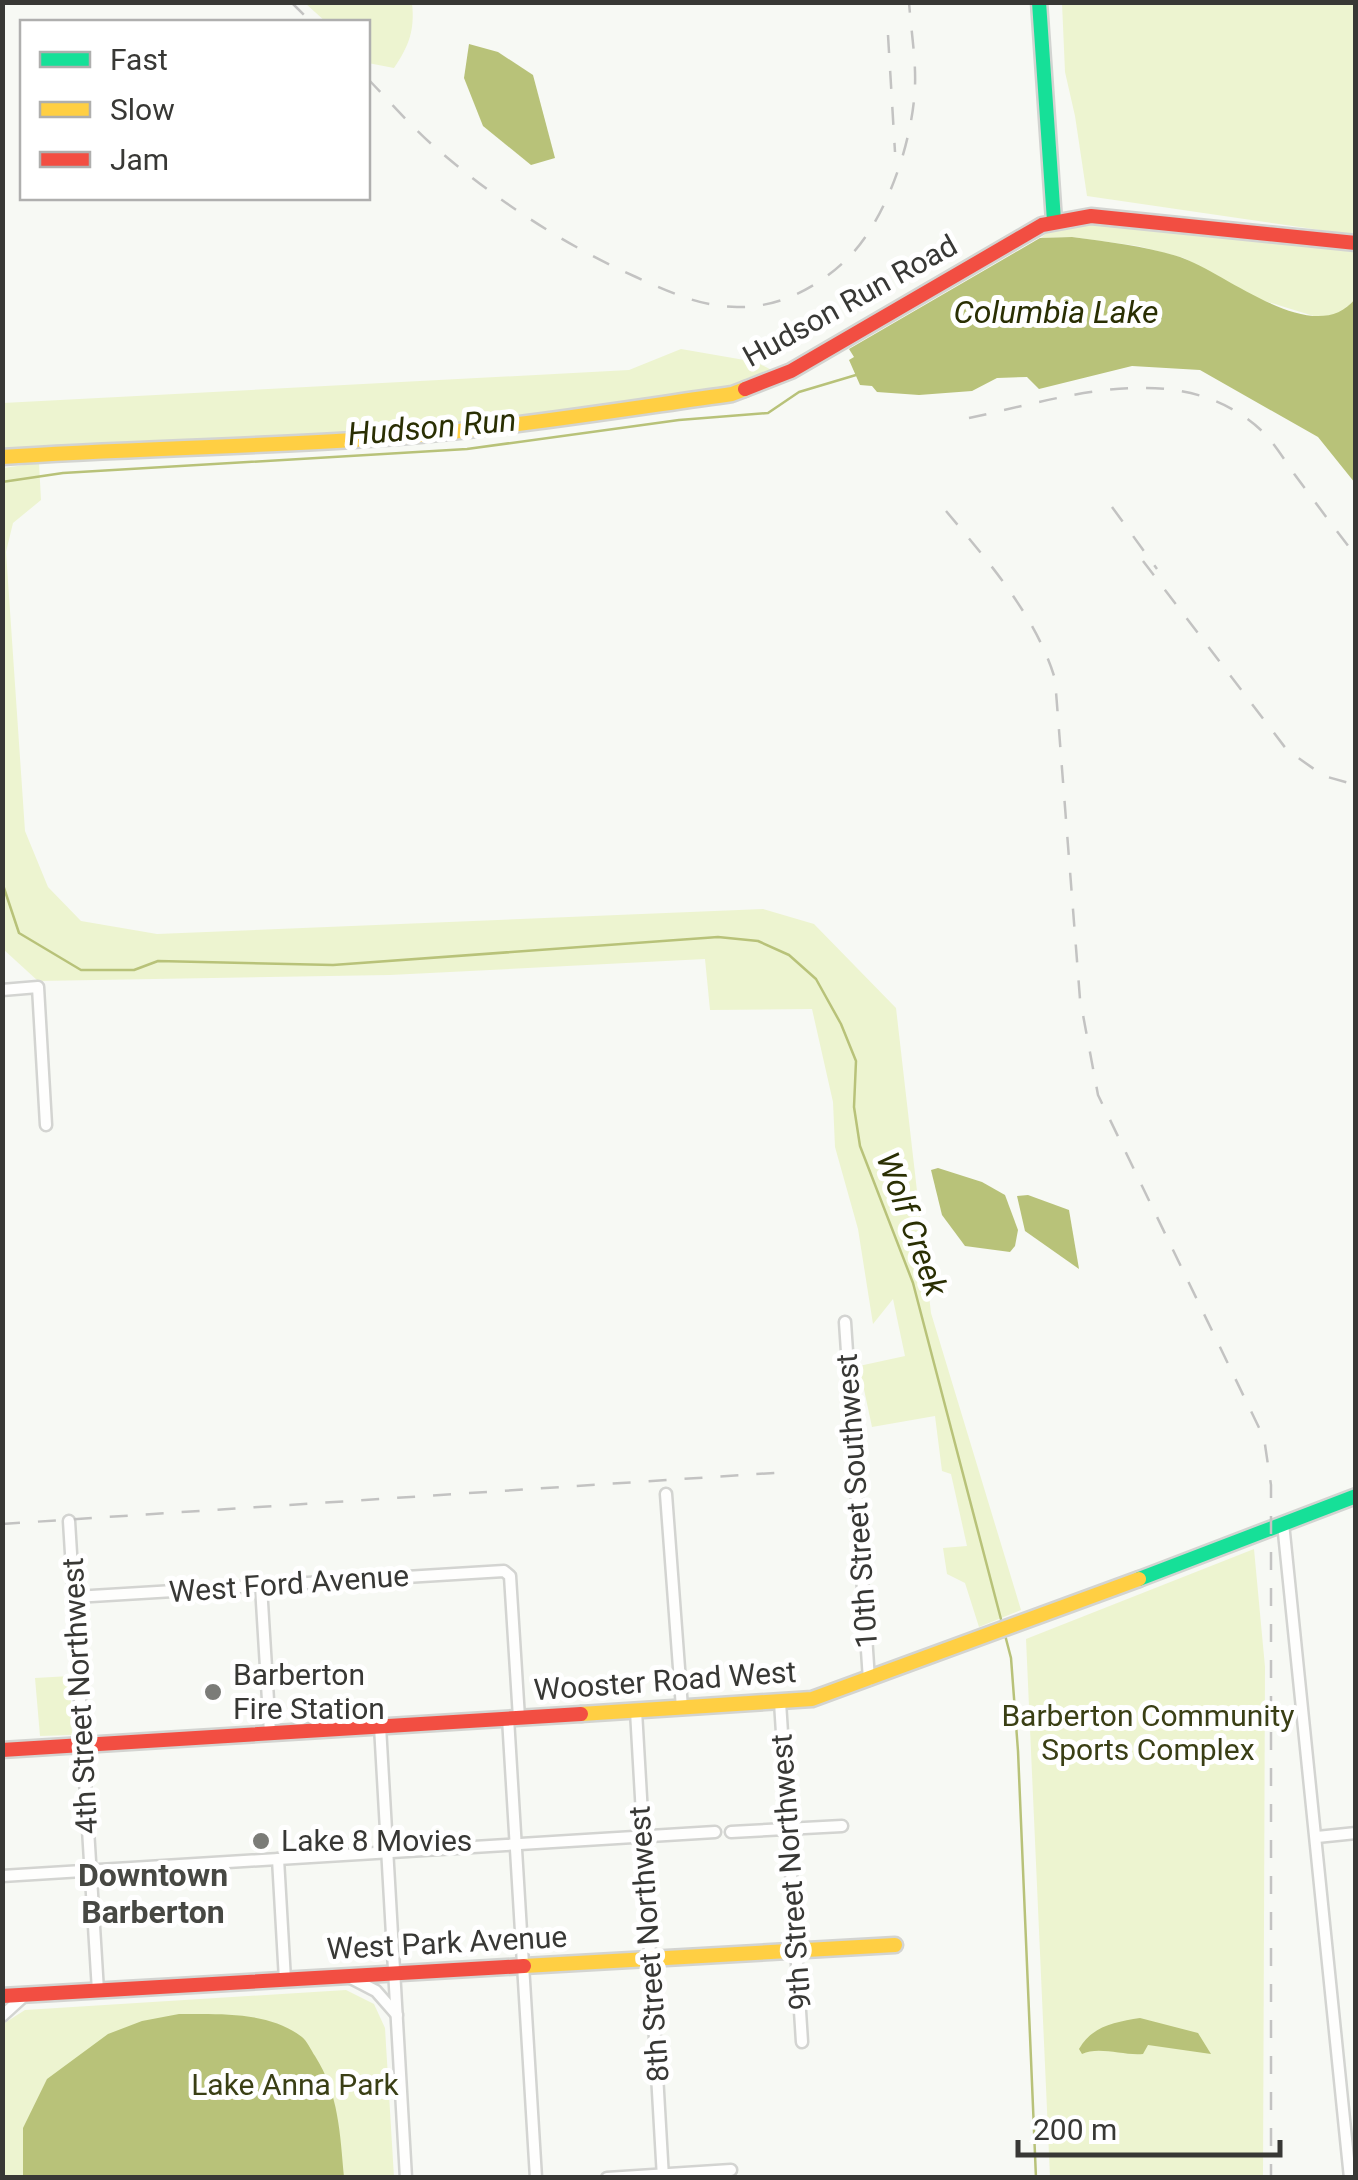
<svg xmlns="http://www.w3.org/2000/svg" width="1358" height="2180" font-family="Roboto,sans-serif">
  <style>
    .green { fill: #edf4d0 }
    .water { fill: #b8c279 }
    .lines { fill: none; stroke-linecap: round; stroke-linejoin: round }
    .stream { stroke: #b8c279; stroke-width: 2.5 }
    .street-casing { stroke: #d3d4d1; stroke-width: 15 }
    .fast-casing { stroke: #d3d4d1; stroke-width: 19 }
    .slow-casing { stroke: #d3d4d1; stroke-width: 19 }
    .jam-casing { stroke: #d3d4d1; stroke-width: 19 }
    .street { stroke: #fefefd; stroke-width: 10 }
    .fast { stroke: #16e098; stroke-width: 14 }
    .slow { stroke: #ffcf43; stroke-width: 14 }
    .jam { stroke: #f24e42; stroke-width: 14 }
    .rail { stroke: #c3c3c2; stroke-width: 2.5; stroke-dasharray: 18 18; stroke-linecap: butt }
    .poi-dot { fill: #7b7c78; stroke: #fff; stroke-width: 4 }
    .labels { text-anchor: middle; stroke-width: 10; stroke-linejoin: round; paint-order: stroke }
    .street-label { font-size: 30px; fill: #383835; stroke: #fff }
    .poi-label { font-size: 30px; fill: #383835; stroke: #fff; text-anchor: start }
    .park-label { font-size: 30px; fill: #3a3f15; stroke: #fff }
    .water-label { font-size: 32px; font-style: italic; fill: #2a2f03; stroke: #fff }
    .neighbourhood-label { font-size: 32px; font-weight: bold; fill: #474843; stroke: #fff }
  </style>
  <rect width="100%" height="100%" fill="#f7f9f4"/>
  <g class="green">
    <path d="M305 3H412C415 30 409 46 394 68L368 63V22H326Z"/>
    <path d="M1062 3H1355V235L1087 196 1075 116 1065 72Z"/>
    <path d="M1088 223 1355 252V299L1344 314 1320 318 1252 297 1184 258 1138 246 1072 237 1041 238 1047 232Z"/>
    <path d="M681 349 756 362 781 375 754 386 506 426 3 457V403L629 370Z"/>
    <path d="M39 463 41 500 13 523 6 552 25 831 48 887 81 921 157 934 763 909 814 924 896 1008 931 1313 1021 1610 979 1627 965 1583 947 1574 943 1548 967 1546 951 1474 942 1471 935 1416 872 1427 859 1366 905 1356 893 1299 873 1324 858 1229 835 1147 833 1102 812 1009 710 1010 705 959 390 975 38 981 3 949V468Z"/>
    <path d="M1254 1549 1265 1667 1263 2177H1050L1026 1639Z"/>
    <path d="M70 1676 72 1735 40 1736 35 1678Z"/>
    <path d="M346 1990 374 2004 385 2028 394 2177 3 2178V2024L25 2010Z"/>
  </g>
  <g class="water">
    <path d="M469 44 498 52 533 75 555 158 531 165 483 126 464 78Z"/>
    <path d="M1072 237C1108 242 1146 246 1180 257 1225 272 1314 350 1355 299V483L1318 437 1200 370 1132 366 1039 389 1027 377 997 378 972 391 919 395 877 392 872 386 860 385 849 360 854 357 849 349 1040 238Z"/>
    <path d="M938 1168 982 1182 1005 1195 1018 1230 1015 1246 1010 1252 965 1246 942 1215 931 1170Z"/>
    <path d="M1028 1195 1069 1210 1079 1269 1025 1231 1017 1196Z"/>
    <path d="M179 2014C217 2014 269 2011 302 2037 307 2041 311 2050 315 2056 339 2094 340 2134 344 2177H23V2128L47 2079 108 2034 142 2021Z"/>
    <path d="M1140 2018 1198 2033 1211 2054 1148 2045 1143 2054C1124 2056 1099 2046 1082 2054L1079 2049C1092 2026 1115 2022 1140 2018Z"/>
  </g>
  <g class="lines">
    <g class="stream">
      <path d="M2 482 63 473 467 449 679 420 768 413 799 392 856 375"/>
      <path d="M2 882 19 933 81 970H134L158 961 333 965 718 937 758 941 789 955 816 979 841 1024 856 1061 854 1107 860 1146 913 1283 1002 1623"/>
      <path d="M1005 1635 1011 1658 1018 1751 1036 2178"/>
    </g>
    <g class="street-casing">
      <g id="street">
        <path d="M2 990 38 987 46 1125"/>
        <path d="M845 1322 869 1680"/>
        <path d="M666 1494 682 1708"/>
        <path d="M69 1521 98 1991"/>
        <path d="M1283 1523 1350 2178"/>
        <path d="M261 1586 270 1733"/>
        <path d="M75 1597 504 1571 510 1576 519 1718"/>
        <path d="M780 1702 802 2042"/>
        <path d="M636 1711 663 2178"/>
        <path d="M508 1718 536 2178"/>
        <path d="M380 1726 406 2178"/>
        <path d="M731 1832 842 1826"/>
        <path d="M1317 1837 1356 1833"/>
        <path d="M278 1859 285 1980"/>
        <path d="M2 1876 715 1832"/>
        <path d="M349 1977 376 1991 397 2015"/>
        <path d="M2 2016 24 1996"/>
        <path d="M607 2178 731 2170"/>
      </g>
    </g>
    <g class="fast-casing">
      <g id="fast">
        <path d="M1039 2 1054 221"/>
        <path d="M1139 1579 1356 1496"/>
      </g>
    </g>
    <g class="slow-casing">
      <g id="slow">
        <path d="M2 457C124 449 246 447 368 439 490 431 611 411 732 394L745 389"/>
        <path d="M581 1714 812 1699 1139 1579"/>
        <path d="M524 1966 895 1945"/>
      </g>
    </g>
    <g class="jam-casing">
      <g id="jam">
        <path d="M745 389 791 371 1042 225 1091 216 1356 243"/>
        <path d="M2 1750 581 1714"/>
        <path d="M2 1996 524 1966"/>
      </g>
    </g>
    <use href="#street" class="street"/>
    <use href="#fast" class="fast"/>
    <use href="#slow" class="slow"/>
    <use href="#jam" class="jam"/>
    <g class="rail">
      <path d="M291 2 311 22"/>
      <path d="M888 35 895 152"/>
      <path d="M368 79C392 104 416 132 443 154 502 204 565 245 636 277 667 291 701 307 737 307 778 308 817 288 846 260 886 222 913 141 915 86 916 59 911 30 909 2"/>
      <path d="M969 418C1064 398 1182 355 1263 432 1275 444 1285 461 1295 475 1315 502 1335 529 1356 556"/>
      <path d="M1112 507 1157 569"/>
      <path d="M946 511C988 561 1036 616 1055 679L1080 999 1098 1095 1264 1438 1271 1485V2178"/>
      <path d="M1143 561 1287 750 1324 776 1356 785"/>
      <path d="M2 1524 788 1472"/>
    </g>
  </g>
  <g class="poi-dot">
    <circle cx="213" cy="1692" r="10"/>
    <circle cx="261" cy="1841" r="10"/>
  </g>
  <g class="labels">
    <g class="street-label">
      <text transform="translate(850 301) rotate(-29)" y="10">Hudson Run Road</text>
      <text transform="translate(857 1501) rotate(-94)" y="10">10th Street Southwest</text>
      <text transform="translate(289 1584) rotate(-4)" y="10">West Ford Avenue</text>
      <text transform="translate(665 1681) rotate(-4)" y="10">Wooster Road West</text>
      <text transform="translate(80 1696) rotate(-93)" y="10">4th Street Northwest</text>
      <text transform="translate(791 1872) rotate(-94)" y="10">9th Street Northwest</text>
      <text transform="translate(447 1943) rotate(-3)" y="10">West Park Avenue</text>
      <text transform="translate(649 1944) rotate(-94)" y="10">8th Street Northwest</text>
    </g>
    <g class="poi-label">
      <text x="233" y="1685">Barberton<tspan x="233" dy="34">Fire Station</tspan></text>
      <text x="281" y="1851">Lake 8 Movies</text>
    </g>
    <g class="park-label">
      <text x="1148" y="1726">Barberton Community<tspan x="1148" dy="34">Sports Complex</tspan></text>
      <text x="295" y="2095">Lake Anna Park</text>
    </g>
    <g class="water-label">
      <text x="1056" y="323">Columbia Lake</text>
      <text transform="translate(432 427) rotate(-5)" y="11">Hudson Run</text>
      <text transform="translate(912 1224) rotate(70)" y="11">Wolf Creek</text>
    </g>
    <g class="neighbourhood-label">
      <text x="153" y="1886">Downtown<tspan x="153" dy="37">Barberton</tspan></text>
    </g>
  </g>
  <rect width="1358" height="2180" fill="none" stroke="#383835" stroke-width="10"/>
  <rect x="20" y="20" width="350" height="180" fill="#ffffff" stroke="#afafae" stroke-width="2.5"/>
  <rect x="40" y="52" width="50" height="15" fill="#16e098" stroke="#afafae" stroke-width="2.5"/>
  <text x="110" y="70" font-size="30" fill="#383835">Fast</text>
  <rect x="40" y="102" width="50" height="15" fill="#ffcf43" stroke="#afafae" stroke-width="2.5"/>
  <text x="110" y="120" font-size="30" fill="#383835">Slow</text>
  <rect x="40" y="152" width="50" height="15" fill="#f24e42" stroke="#afafae" stroke-width="2.5"/>
  <text x="110" y="170" font-size="30" fill="#383835">Jam</text>
  <path d="M1018 2140v15h262v-15" fill="none" stroke="#383835" stroke-width="5"/>
  <text x="1033" y="2140" font-size="30" fill="#383835" stroke="#ffffff" stroke-width="8" paint-order="stroke">200 m</text>
</svg>
